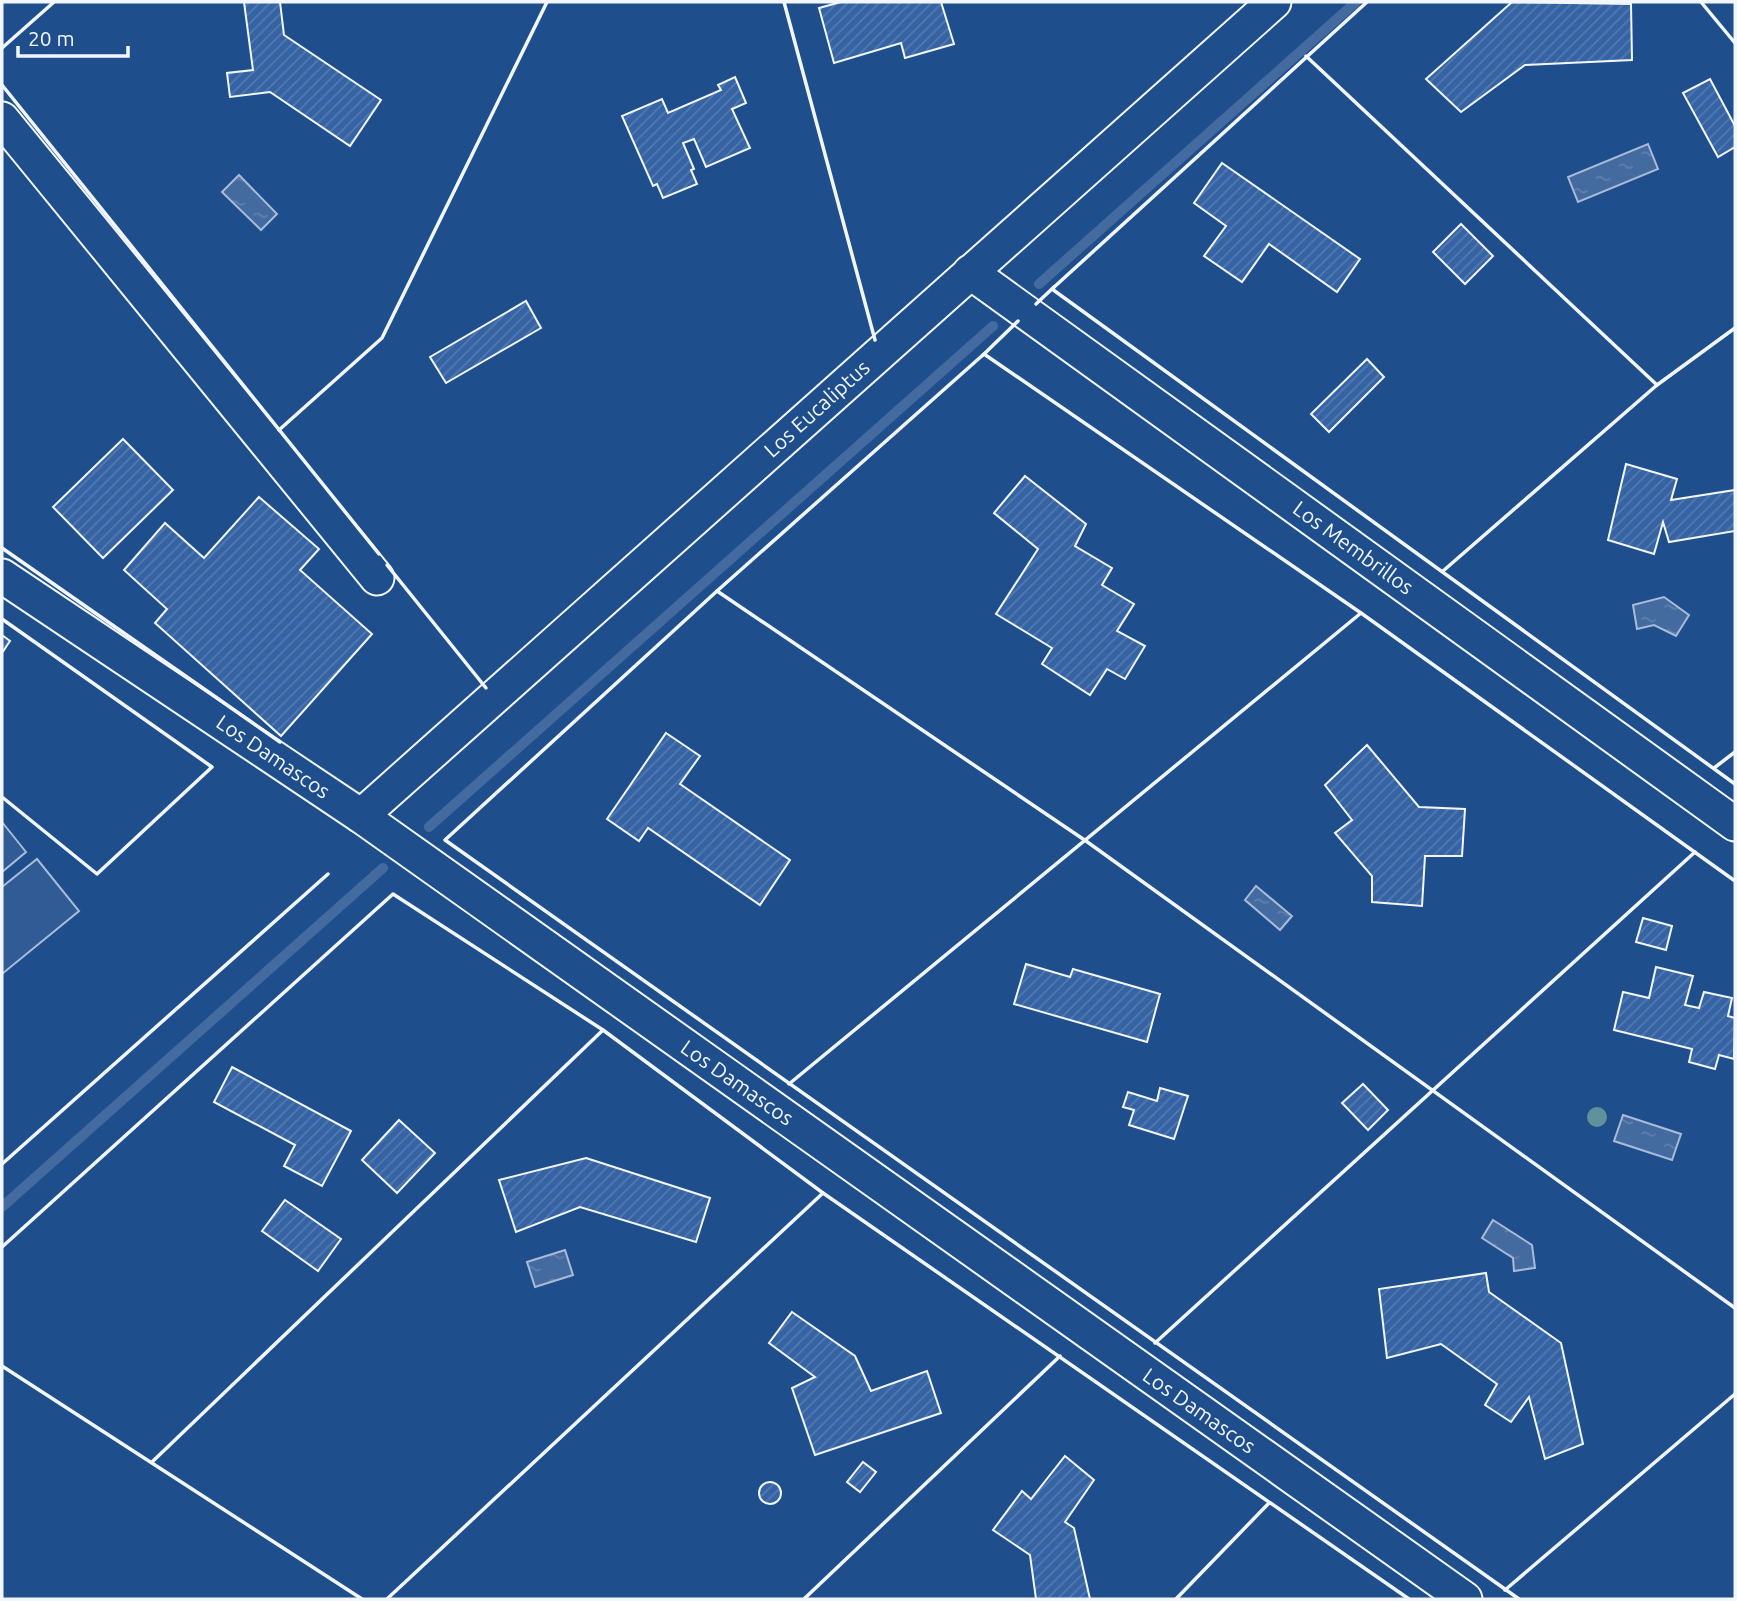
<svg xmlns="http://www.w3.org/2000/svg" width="1737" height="1601" font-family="Ubuntu,sans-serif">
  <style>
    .built { fill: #305b95; stroke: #a8bbd7; stroke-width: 2 }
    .water { fill: url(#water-ripples); stroke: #a8bbd7; stroke-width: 2 }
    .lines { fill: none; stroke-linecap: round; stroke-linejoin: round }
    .stream { stroke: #446ba0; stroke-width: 10 }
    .building { fill: url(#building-hatch); stroke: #f2f6ff; stroke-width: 2 }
    .minor-casing { stroke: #f2f6ff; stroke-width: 37 }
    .minor { stroke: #1f4e8c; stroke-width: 33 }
    .wall { stroke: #f2f6ff; stroke-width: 3.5 }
    .tree { fill: #61919a }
    .labels { text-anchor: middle; stroke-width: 5; stroke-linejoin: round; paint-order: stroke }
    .street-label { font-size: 21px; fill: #f2f6ff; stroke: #1f4e8c }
  </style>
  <defs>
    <pattern id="water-ripples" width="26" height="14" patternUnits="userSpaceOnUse" patternTransform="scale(1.75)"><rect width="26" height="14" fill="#446ba0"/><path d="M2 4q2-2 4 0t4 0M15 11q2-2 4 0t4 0" fill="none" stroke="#5f81ae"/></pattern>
    <pattern id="building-hatch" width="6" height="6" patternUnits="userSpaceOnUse" patternTransform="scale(1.75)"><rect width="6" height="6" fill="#3563a3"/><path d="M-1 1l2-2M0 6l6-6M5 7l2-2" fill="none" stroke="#537ab1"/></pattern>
  </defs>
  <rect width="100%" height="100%" fill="#1f4e8c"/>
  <g class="built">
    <path d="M2 822 26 852 2 872Z"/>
    <path d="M37 859 79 911 2 974V887Z"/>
  </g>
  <g class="water">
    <path d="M1648 144 1658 169 1578 202 1568 177Z"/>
    <path d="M239 175 277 214 261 230 222 192Z"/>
    <path d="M1664 597 1689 615 1676 636 1654 625 1637 629 1633 605Z"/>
    <path d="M1256 886 1292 916 1280 930 1245 900Z"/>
    <path d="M1623 1115 1681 1134 1672 1160 1614 1141Z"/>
    <path d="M1493 1220 1532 1245 1535 1268 1514 1271 1513 1258 1482 1238Z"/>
    <path d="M565 1250 573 1275 535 1287 527 1262Z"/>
  </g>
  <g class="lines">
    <g class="stream">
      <path d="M1039 284 1356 2"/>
      <path d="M429 827 993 326"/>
      <path d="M2 1207 383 868"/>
    </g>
  </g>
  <g class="building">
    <path d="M244 2H280L284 35 381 100 350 146 270 92 230 97 227 73 253 70Z"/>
    <path d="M841 2H941L954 44 905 58 901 43 834 63 819 8Z"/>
    <path d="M1512 2 1631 4 1632 60 1525 65 1461 112 1426 79Z"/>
    <path d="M735 77 746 103 732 109 750 148 706 167 694 139 683 143 694 169 691 170 697 184 663 198 657 184 653 186 622 116 662 99 668 113 721 90 718 85Z"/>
    <path d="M1710 79 1735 126V147L1718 157 1683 93Z"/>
    <path d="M1222 163 1360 259 1337 292 1269 244 1242 282 1204 256 1226 226 1194 203Z"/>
    <path d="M1461 224 1493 256 1465 284 1433 252Z"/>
    <path d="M526 301 541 328 446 383 430 357Z"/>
    <path d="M1367 359 1384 377 1329 432 1311 414Z"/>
    <path d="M123 439 173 490 103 558 53 507Z"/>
    <path d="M1626 464 1677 479 1671 500 1735 490V531L1669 542 1663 522 1654 554 1608 540Z"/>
    <path d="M1025 476 1086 524 1075 546 1112 568 1102 585 1134 604 1117 631 1145 646 1125 679 1107 669 1090 695 1042 664 1052 648 996 614 1038 549 994 513Z"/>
    <path d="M259 497 319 549 300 570 372 634 281 736 155 623 167 609 124 570 165 523 204 558Z"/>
    <path d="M2 635 10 641 2 653Z"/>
    <path d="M666 733 700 756 680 784 790 860 760 905 648 828 639 841 607 819Z"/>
    <path d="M1367 745 1419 807 1465 809 1462 856H1425L1422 906 1372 902V876L1335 833 1352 820 1325 785Z"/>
    <path d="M1643 918 1672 926 1666 950 1636 942Z"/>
    <path d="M1026 964 1070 977 1073 969 1160 994 1147 1042 1014 1004Z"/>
    <path d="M1656 967 1693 976 1685 1005 1699 1008 1704 992 1732 998 1728 1016 1735 1018 1734 1059 1719 1055 1715 1069 1689 1062 1692 1049 1614 1030 1623 992 1649 998Z"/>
    <path d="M232 1067 351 1131 322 1186 284 1166 295 1145 214 1102Z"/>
    <path d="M1363 1084 1388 1110 1368 1130 1342 1103Z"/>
    <path d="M1160 1088 1188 1096 1174 1139 1129 1125 1134 1110 1123 1107 1128 1092 1157 1101Z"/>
    <path d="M399 1120 435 1153 397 1193 362 1160Z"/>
    <path d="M586 1158 710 1198 696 1242 580 1207 516 1232 499 1180Z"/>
    <path d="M285 1200 341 1239 318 1271 262 1231Z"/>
    <path d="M1486 1273 1489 1292 1561 1343 1583 1444 1545 1459 1529 1397 1511 1422 1485 1405 1497 1384 1441 1344 1387 1358 1379 1289Z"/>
    <path d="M792 1312 855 1356 871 1391 927 1371 941 1413 815 1455 792 1388 815 1377 769 1343Z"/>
    <path d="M1065 1456 1094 1480 1065 1522 1074 1528 1090 1599H1036L1030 1555 993 1530 1022 1491 1031 1499Z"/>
    <path d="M863 1462 876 1472 860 1492 847 1482Z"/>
    <circle cx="770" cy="1493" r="11"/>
  </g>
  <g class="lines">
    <g class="minor-casing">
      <g id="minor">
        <path d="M2 119 377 578"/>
        <path d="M970 272 1735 824"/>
        <path d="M2 576 361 816 1465 1599"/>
        <path d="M361 816 1274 2"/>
      </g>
    </g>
    <use href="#minor" class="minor"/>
    <g class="wall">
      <path d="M784 2 875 340"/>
      <path d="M1367 2 1052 289 1735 784"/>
      <path d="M1701 2 1735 43"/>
      <path d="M2 48 54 2"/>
      <path d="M1306 56 1657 385"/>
      <path d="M2 85 379 554"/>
      <path d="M1036 304 1054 287"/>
      <path d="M983 355 1018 321"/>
      <path d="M279 430 382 338 547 2"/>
      <path d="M2 548 280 742"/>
      <path d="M387 565 486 688"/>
      <path d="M1443 571 1657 385 1735 328"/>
      <path d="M717 591 1086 841 1735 1308"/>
      <path d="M2 619 212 767 97 874 2 797"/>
      <path d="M1714 768 1735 752"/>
      <path d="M789 1084 1361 613"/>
      <path d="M2 1164 328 874"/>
      <path d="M2 1247 393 894 603 1030 823 1193 1409 1599"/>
      <path d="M1155 1343 1695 852"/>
      <path d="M2 1366 362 1599"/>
      <path d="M152 1462 603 1030"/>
      <path d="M1505 1590 1735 1394"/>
      <path d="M387 1599 823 1193"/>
      <path d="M804 1599 1060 1356"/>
      <path d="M1176 1599 1269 1503"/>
      <path d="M1519 1599 445 840 717 591 984 354 1361 613 1735 881"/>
    </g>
  </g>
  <circle class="tree" cx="1597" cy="1117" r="10"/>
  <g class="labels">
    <g class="street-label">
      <text transform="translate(817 409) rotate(-42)" y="7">Los Eucaliptus</text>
      <text transform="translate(1353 548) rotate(36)" y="7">Los Membrillos</text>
      <text transform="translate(273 757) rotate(34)" y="7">Los Damascos</text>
      <text transform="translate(737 1083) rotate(35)" y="7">Los Damascos</text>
      <text transform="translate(1199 1411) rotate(35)" y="7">Los Damascos</text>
    </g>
  </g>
  <rect width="1737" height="1601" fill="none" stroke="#f2f6ff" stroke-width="7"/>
  <path d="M18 46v10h110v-10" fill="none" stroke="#f2f6ff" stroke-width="3.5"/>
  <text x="28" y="46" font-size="21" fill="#f2f6ff" stroke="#1f4e8c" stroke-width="5" paint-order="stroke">20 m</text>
</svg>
